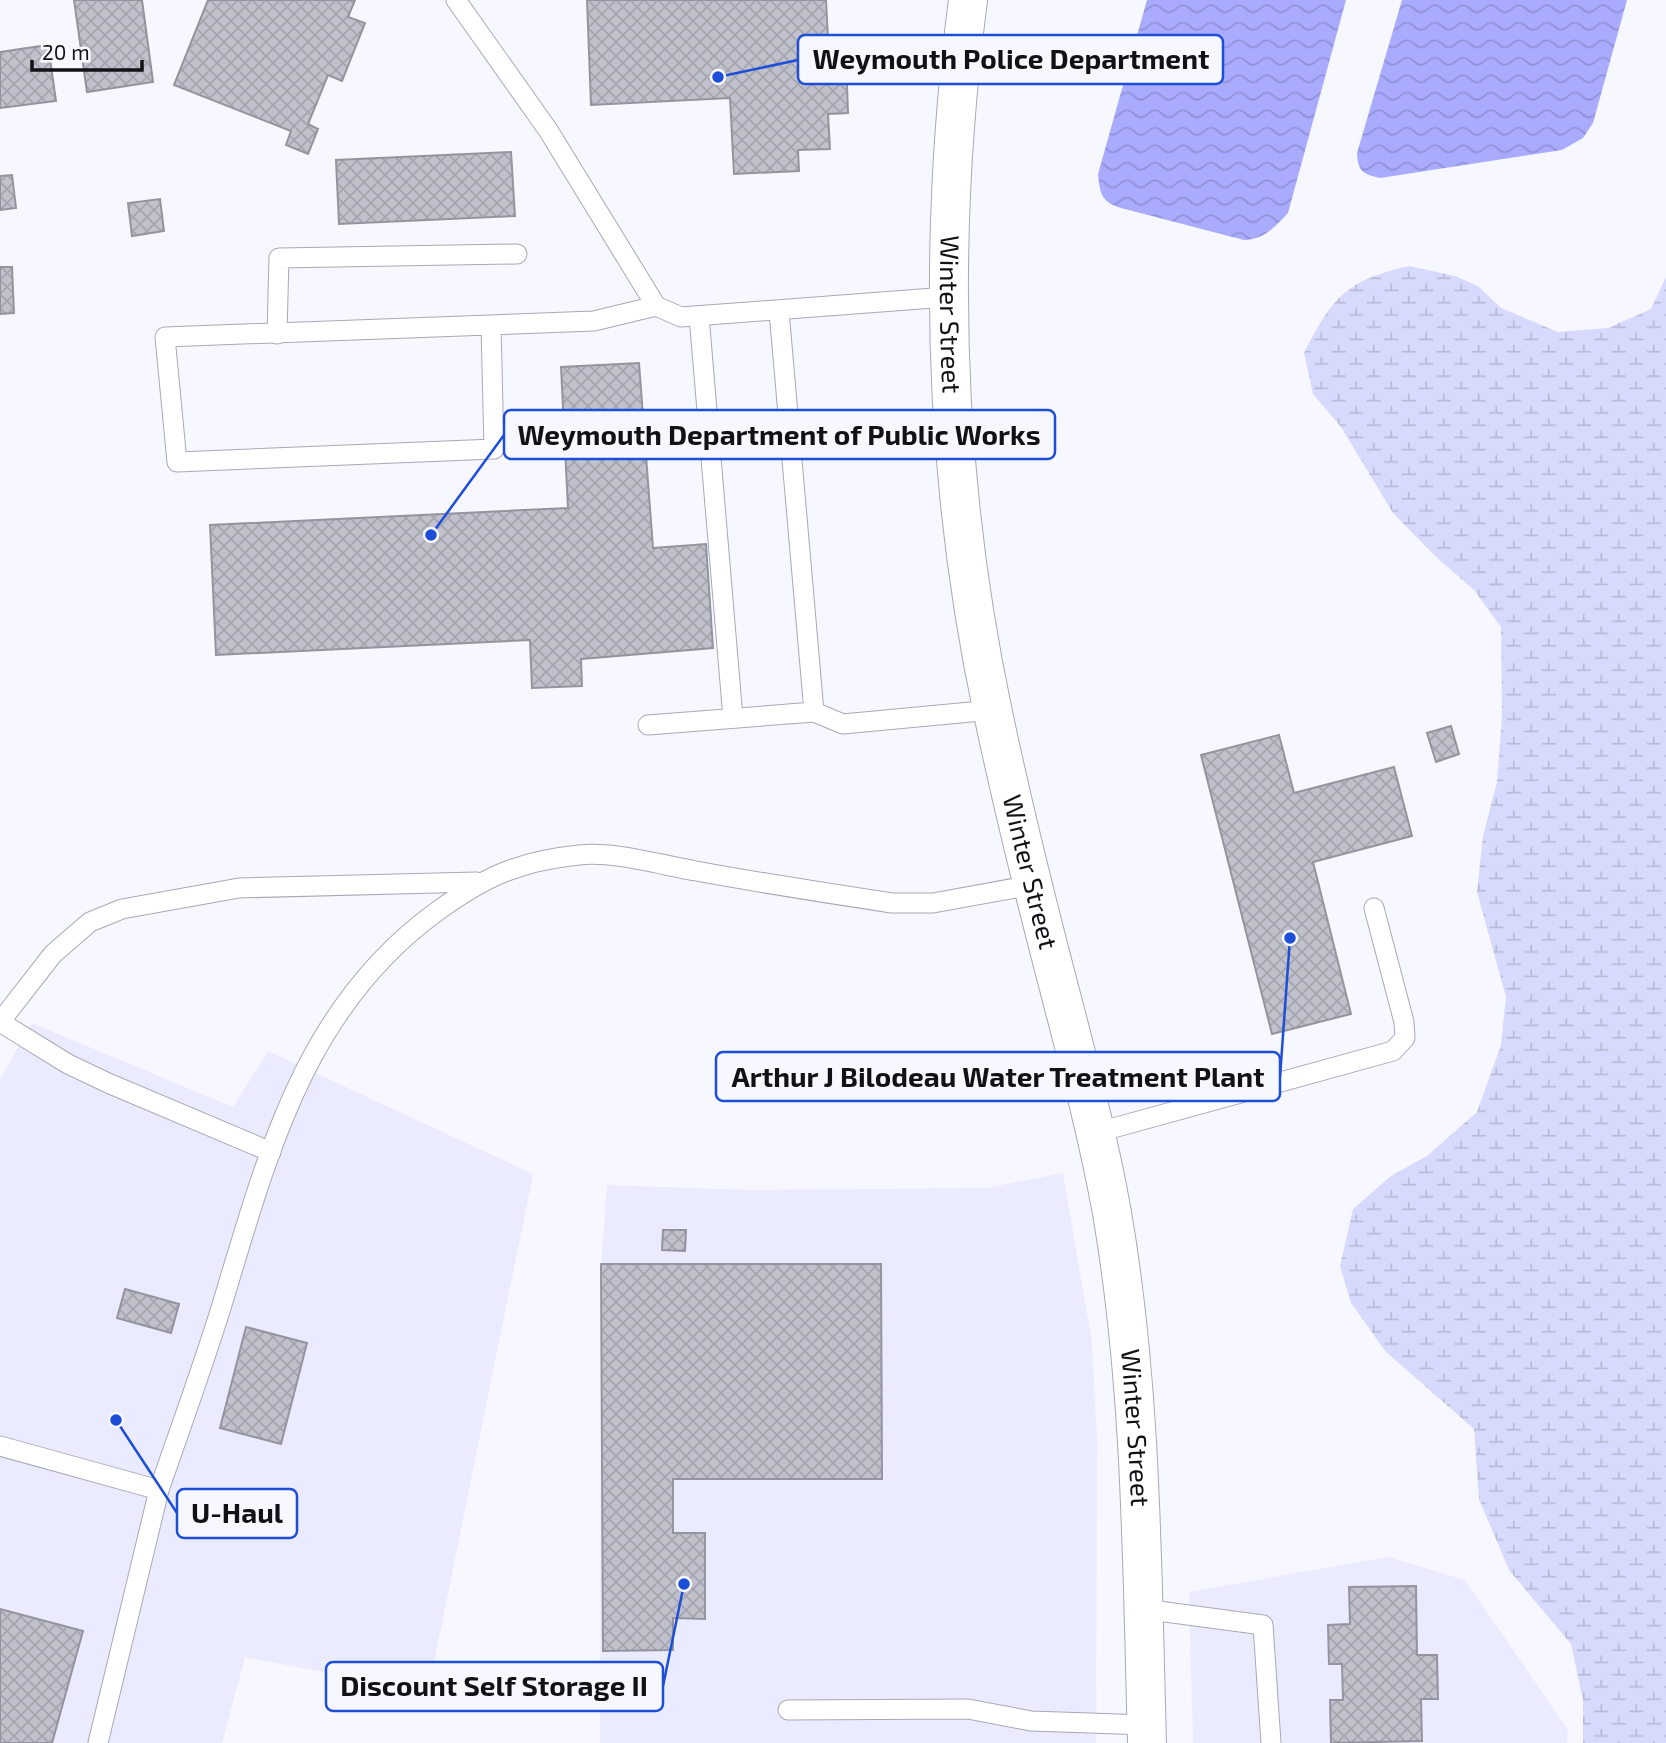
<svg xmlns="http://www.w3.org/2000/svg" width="1666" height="1743" font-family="'Exo 2',sans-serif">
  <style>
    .built { fill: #eaebff }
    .wetland { fill: url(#wetland-marsh) }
    .water { fill: url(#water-waves) }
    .building { fill: url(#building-cross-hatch); stroke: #93949f; stroke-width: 2 }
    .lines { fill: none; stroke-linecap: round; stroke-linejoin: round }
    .lane-casing { stroke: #a9a9b5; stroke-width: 21 }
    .secondary-casing { stroke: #a9a9b5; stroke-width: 40 }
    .lane { stroke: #fff; stroke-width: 19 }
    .secondary { stroke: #fff; stroke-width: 38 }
    .labels { text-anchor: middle; stroke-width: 5; stroke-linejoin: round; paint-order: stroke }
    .street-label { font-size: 26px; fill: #121216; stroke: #f7f7ff }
    .leader { fill: none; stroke: #1d4ed8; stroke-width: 2.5 }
    .callout-dot { fill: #1d4ed8; stroke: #f7f7ff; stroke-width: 2.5 }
    .callout { fill: #f7f7ff; stroke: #1d4ed8; stroke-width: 2.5 }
    .callout-label { font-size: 28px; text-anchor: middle; font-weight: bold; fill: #121216 }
  </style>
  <defs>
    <pattern id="wetland-marsh" width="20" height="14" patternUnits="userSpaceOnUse" patternTransform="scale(1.75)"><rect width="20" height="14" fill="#d7dafc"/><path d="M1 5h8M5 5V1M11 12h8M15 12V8" fill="none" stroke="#b8bad7"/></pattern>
    <pattern id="water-waves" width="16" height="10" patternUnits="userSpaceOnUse" patternTransform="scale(1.75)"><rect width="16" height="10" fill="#a9abfe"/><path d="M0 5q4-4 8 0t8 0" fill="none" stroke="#9092d9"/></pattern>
    <pattern id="building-cross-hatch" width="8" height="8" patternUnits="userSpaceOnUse" patternTransform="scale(1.75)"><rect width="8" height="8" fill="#c0c1cc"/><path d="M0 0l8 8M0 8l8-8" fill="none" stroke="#a4a5ae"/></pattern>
  </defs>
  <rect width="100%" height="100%" fill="#f7f7ff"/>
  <g class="built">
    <path d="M32 1023 233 1107 268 1051 533 1174 428 1692 245 1657 222 1743H0V1079Z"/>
    <path d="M1063 1173 1092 1343 1097 1439 1096 1743H600L601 1264 607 1185 748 1190 986 1188Z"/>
    <path d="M1388 1557 1465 1580 1568 1730 1567 1743H1193L1189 1592Z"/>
  </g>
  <path class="wetland" d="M1409 266 1455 276 1478 286 1501 308 1558 332 1608 328 1651 309 1666 277V1743H1583V1700L1571 1644 1509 1570 1479 1499 1474 1429 1386 1352 1351 1303 1340 1266 1353 1209 1391 1176 1427 1156 1477 1112 1501 1045 1506 997 1477 892 1483 836 1497 782 1502 717 1501 627 1474 590 1435 556 1393 513 1341 427 1313 394 1304 353C1333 297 1345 281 1409 266Z"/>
  <g class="water">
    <path d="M1147 0H1346L1288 213C1274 228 1264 239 1244 240L1121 208C1101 202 1100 193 1098 174Z"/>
    <path d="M1402 0H1627L1593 123 1583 138 1562 150 1380 178C1362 174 1358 171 1357 153Z"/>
  </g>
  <g class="building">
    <path d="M74 0H142L153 82 87 92Z"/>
    <path d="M208 0H355L348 17 365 23 342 81 328 75 308 124 318 129 308 154 286 145 291 131 174 85Z"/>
    <path d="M587 0H826L829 57 846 56 848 113 828 114 830 149 798 150 799 171 734 174 730 98 591 105Z"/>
    <path d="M48 45 56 101 0 108V52Z"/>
    <path d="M511 152 515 216 339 224 336 160Z"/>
    <path d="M12 175 16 208 0 210V176Z"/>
    <path d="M160 199 164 231 132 236 128 203Z"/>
    <path d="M0 267H12L14 313 0 314Z"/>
    <path d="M639 363 653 548 706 544 713 648 581 659 582 686 532 688 530 640 216 655 210 525 568 508 561 367Z"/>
    <path d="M1451 726 1459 754 1436 762 1427 733Z"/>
    <path d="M1279 735 1294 793 1394 767 1412 836 1313 862 1351 1014 1272 1034 1201 755Z"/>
    <path d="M663 1230H686L685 1251 662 1250Z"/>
    <path d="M601 1264H881L882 1479H673V1533H705V1619L673 1618V1650L603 1651Z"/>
    <path d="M125 1289 179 1304 171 1333 117 1318Z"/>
    <path d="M246 1327 307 1343 281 1444 220 1428Z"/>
    <path d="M1416 1586 1417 1655H1437L1438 1699H1421L1422 1741 1331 1743 1330 1700H1343L1342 1664H1329L1328 1625 1350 1624 1349 1587Z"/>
    <path d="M0 1609 83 1631 52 1743H0Z"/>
  </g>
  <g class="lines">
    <g class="lane-casing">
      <g id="lane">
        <path d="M456 0 548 130 656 306 681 317 947 297"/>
        <path d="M779 311 814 712 843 724 992 710"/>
        <path d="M699 316 733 718"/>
        <path d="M491 326 494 449 177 462 165 337 594 321 656 306"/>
        <path d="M277 334 279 258 517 254"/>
        <path d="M648 725 814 712"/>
        <path d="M0 1022 53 954 90 922 122 909 239 888 477 882"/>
        <path d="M0 1022 68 1064 108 1083 271 1152"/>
        <path d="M1095 1133 1393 1051 1405 1038 1404 1022 1374 908"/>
        <path d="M0 1446 159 1490C180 1429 202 1369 221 1308 267 1157 303 1007 439 910 486 876 520 861 579 855 614 851 661 865 696 871 761 883 826 893 892 903H933L1032 885"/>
        <path d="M1143 1609 1263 1625 1271 1743"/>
        <path d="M788 1710 968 1709 1031 1721 1147 1725"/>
        <path d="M98 1743 159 1490"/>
      </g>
    </g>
    <g class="secondary-casing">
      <g id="secondary">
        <path id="s1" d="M968 0C937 238 943 478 993 713 1012 803 1034 892 1057 980 1077 1057 1098 1135 1112 1213 1142 1388 1142 1566 1147 1743"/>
      </g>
    </g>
    <use href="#lane" class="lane"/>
    <use href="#secondary" class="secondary"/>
  </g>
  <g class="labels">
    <g class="street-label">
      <text dy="9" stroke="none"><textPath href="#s1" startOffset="315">Winter Street</textPath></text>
      <text dy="9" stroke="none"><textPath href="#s1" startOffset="880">Winter Street</textPath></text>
      <text dy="9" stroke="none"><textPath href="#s1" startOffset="1447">Winter Street</textPath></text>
    </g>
  </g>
  <path class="leader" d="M718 77L798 60M431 535L504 435M1290 938L1280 1077M116 1420L177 1513M684 1584L663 1686"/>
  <g class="callout-dot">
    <circle cx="718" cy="77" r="7"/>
    <circle cx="431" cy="535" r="7"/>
    <circle cx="1290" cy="938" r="7"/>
    <circle cx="116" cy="1420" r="7"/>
    <circle cx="684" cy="1584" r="7"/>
  </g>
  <g class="callout">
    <rect x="798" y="35" width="425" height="49" rx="7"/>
    <rect x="504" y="410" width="551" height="49" rx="7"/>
    <rect x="716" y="1052" width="564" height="49" rx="7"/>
    <rect x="177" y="1489" width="120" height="49" rx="7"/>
    <rect x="326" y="1662" width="337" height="49" rx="7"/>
  </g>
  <g class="callout-label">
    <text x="1011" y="69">Weymouth Police Department</text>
    <text x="779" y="445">Weymouth Department of Public Works</text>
    <text x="998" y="1087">Arthur J Bilodeau Water Treatment Plant</text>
    <text x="237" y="1523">U-Haul</text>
    <text x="494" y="1696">Discount Self Storage II</text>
  </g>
  <path d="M32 60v10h110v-10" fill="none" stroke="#121216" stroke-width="3.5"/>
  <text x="42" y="60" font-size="21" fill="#121216" stroke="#f7f7ff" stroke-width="5" paint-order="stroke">20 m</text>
</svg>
